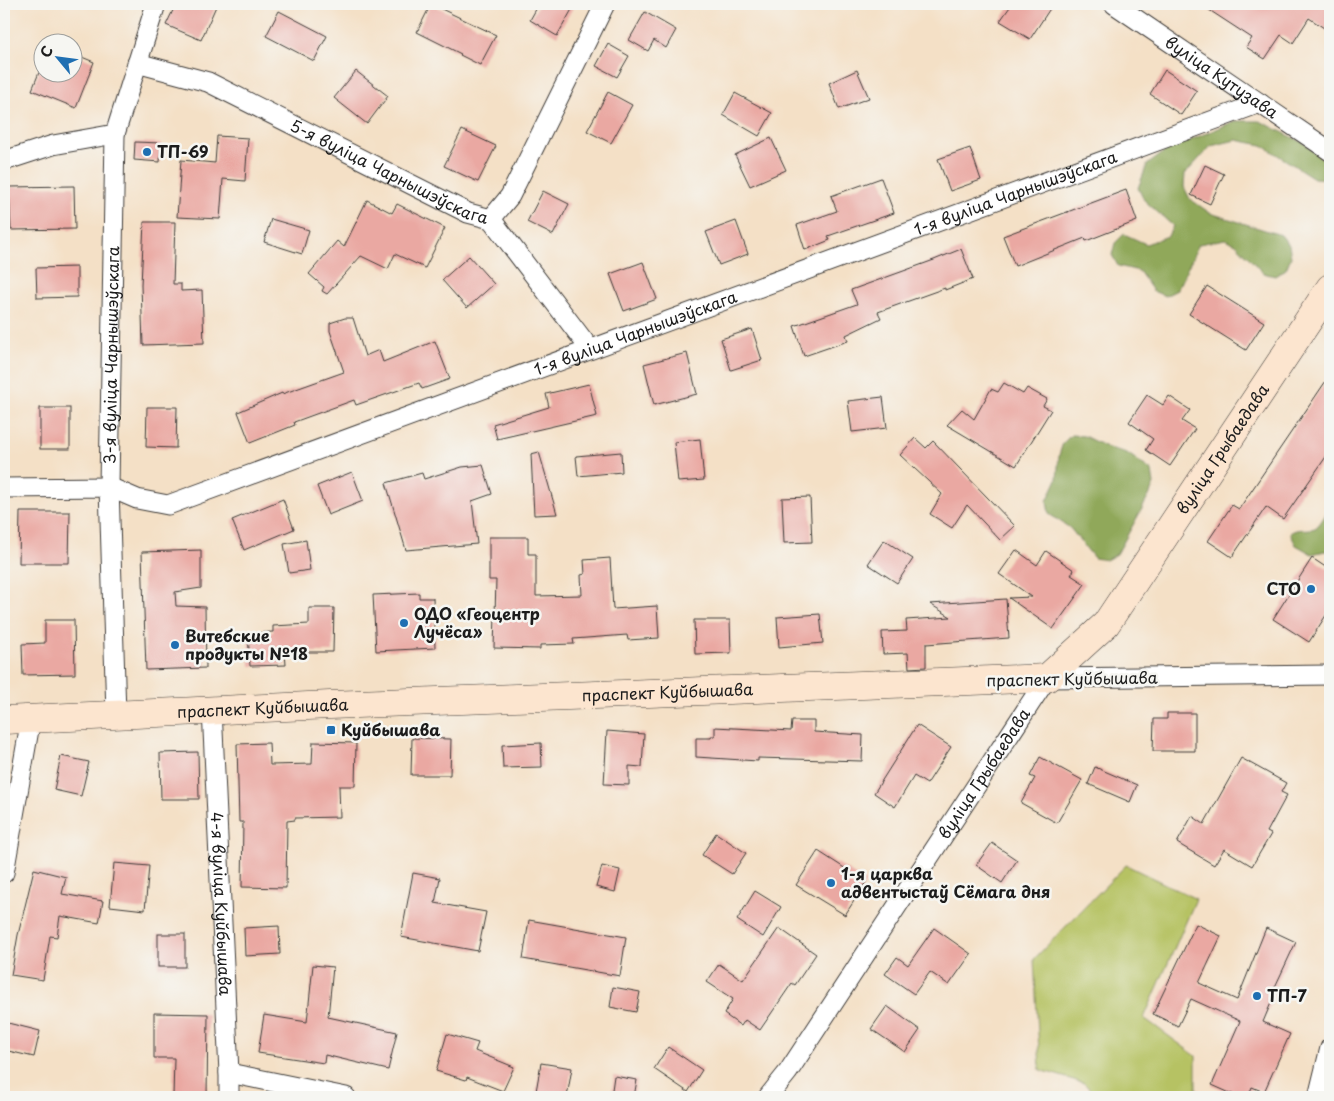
<svg xmlns="http://www.w3.org/2000/svg" width="1334" height="1101" font-family="'Playpen Sans',sans-serif">
  <style>
    .green { fill: #b6c264; stroke: #696f40 }
    .forest { fill: #90a85a; stroke: #56623b }
    .building { fill: #eaa8a2 }
    .lines { fill: none; stroke-linecap: round; stroke-linejoin: round }
    .street-casing { stroke: #3c3936; stroke-width: 21 }
    .secondary-casing { stroke: #3c3936; stroke-width: 29 }
    .street { stroke: #fff; stroke-width: 19 }
    .secondary { stroke: #fce5cf; stroke-width: 28 }
    .poi-dot { fill: #1f6fb2; stroke: #f6f6f2; stroke-width: 2 }
    .labels { text-anchor: middle; stroke-width: 5; stroke-linejoin: round; paint-order: stroke }
    .street-label { font-size: 16px; fill: #1c1c1c; stroke: #f6f6f2 }
    .poi-label { font-size: 16px; font-weight: bold; fill: #1c1c1c; stroke: #f6f6f2; text-anchor: start }
  </style>
  <rect width="100%" height="100%" fill="#f6f6f2"/>
  <filter id="ink" filterUnits="userSpaceOnUse"><feTurbulence type="fractalNoise" baseFrequency=".02" numOctaves="2"/><feDisplacementMap in="SourceGraphic" scale="10" xChannelSelector="R" yChannelSelector="G"/><feConvolveMatrix kernelMatrix="1 2 1 2 8 2 1 2 1" color-interpolation-filters="sRGB"/></filter>
  <filter id="wash" filterUnits="userSpaceOnUse"><feTurbulence type="fractalNoise" baseFrequency=".0096" numOctaves="4" result="noise"/><feDisplacementMap in="SourceGraphic" scale="20" xChannelSelector="R" yChannelSelector="G"/><feGaussianBlur stdDeviation="1.12" result="paint"/><feColorMatrix in="noise" values="0 0 0 0 0 0 0 0 0 0 0 0 0 0 0 0 0 1.4 0 .05"/><feComposite in="paint" operator="in"/></filter>
  <g filter="url(#wash)">
    <rect width="100%" height="100%" fill="#f4e0c6"/>
    <path class="green" d="M1126 865 1196 899 1144 1018 1196 1056V1088L1206 1097H1097L1084 1083 1040 1070 1034 959Z"/>
    <g class="forest">
      <path d="M1235 121H1260L1304 143 1330 165V171L1327 179 1314 178 1262 145 1236 140 1211 146 1185 174 1184 187 1190 199 1210 213 1281 235 1289 245 1291 257 1286 269 1275 276 1263 273 1236 244 1225 239 1199 244 1177 290 1165 296 1153 291 1139 271 1118 266 1112 255 1115 243 1124 234 1146 244 1168 236 1173 226 1144 200 1138 188 1147 165 1167 150Z"/>
      <path d="M1071 435 1084 436 1108 448 1127 453 1152 471 1154 484 1149 496 1117 554 1106 560 1094 558 1070 528 1049 514 1047 501 1057 479 1059 455 1063 443Z"/>
      <path d="M1330 507V551H1325L1312 554 1296 545 1290 533C1298 527 1306 531 1315 528 1321 524 1326 513 1330 507Z"/>
    </g>
    <g id="blocks">
      <g class="building">
        <path d="M176 4H217L201 40 166 25Z"/>
        <path d="M431 4 496 35 480 65 460 55 461 54 417 32Z"/>
        <path d="M539 4H575L557 36 530 20Z"/>
        <path d="M1012 4H1053L1030 39 1000 21Z"/>
        <path d="M1200 4H1330V32L1309 18 1293 43 1281 35 1265 59 1246 47 1252 38Z"/>
        <path d="M279 11 327 36 314 61 266 36Z"/>
        <path d="M645 12 676 30 666 48 654 40 648 51 629 40Z"/>
        <path d="M608 44 629 56 617 77 596 66Z"/>
        <path d="M72 53 94 62 76 108 32 90 42 65V72H72Z"/>
        <path d="M857 70 869 98 839 109 829 83Z"/>
        <path d="M1165 70 1197 91 1181 115 1150 94Z"/>
        <path d="M356 71 388 96 367 124 334 98Z"/>
        <path d="M608 92 632 105 611 143 587 131Z"/>
        <path d="M735 93 772 113 759 136 723 115Z"/>
        <path d="M462 130 496 146 478 182 444 166Z"/>
        <path d="M217 136 248 138 245 181 223 179 220 219 177 217 181 160 215 163Z"/>
        <path d="M771 138 786 170 750 186 735 155Z"/>
        <path d="M135 142 161 143 160 162 134 160Z"/>
        <path d="M970 148 981 180 950 191 938 159Z"/>
        <path d="M1205 165 1224 174 1210 204 1191 195Z"/>
        <path d="M881 178 894 213 828 236 830 240 805 250 797 225 837 211 831 196Z"/>
        <path d="M74 186 75 229 11 230 9 187Z"/>
        <path d="M1126 190 1137 221 1086 241 1085 238 1015 266 1003 236Z"/>
        <path d="M543 191 569 204 553 235 527 222Z"/>
        <path d="M367 200 392 213 397 204 445 228 425 268 395 254 388 269 361 256 327 294 322 291 324 287 309 274 337 241 344 247Z"/>
        <path d="M271 219 309 230 302 254 264 242Z"/>
        <path d="M736 221 748 254 719 265 706 232Z"/>
        <path d="M144 222H175L173 284H181V291L202 290 204 343 143 345 141 285Z"/>
        <path d="M961 249 973 279 945 290V288L878 312 881 318 846 335 848 341 804 356 794 326 857 304 851 290 934 260Z"/>
        <path d="M469 256 494 284 467 308 442 280Z"/>
        <path d="M643 262 657 299 624 311 610 274Z"/>
        <path d="M77 267V297L37 298 36 268Z"/>
        <path d="M1207 286 1264 322 1246 350 1189 314Z"/>
        <path d="M345 318H353L365 356 379 350 383 362 435 341 450 379 422 389 419 383 356 405 354 400 294 422 295 425 250 443 238 412 282 393V394L344 372 330 331V323Z"/>
        <path d="M752 329 762 360 731 370 721 339Z"/>
        <path d="M687 353 697 394 654 405 644 364Z"/>
        <path d="M1330 375V451L1283 519 1266 507 1232 557 1208 541 1232 505 1239 509Z"/>
        <path d="M1004 383 1023 394 1027 388 1047 399 1043 406 1051 410 1016 466 947 425 962 409 974 419 991 389 998 392Z"/>
        <path d="M589 384 597 416 497 439 493 424 549 407 546 394Z"/>
        <path d="M1147 395 1163 405 1169 396 1190 410 1182 421 1195 429 1170 466 1146 450 1153 439 1129 422Z"/>
        <path d="M883 397 887 428 852 432 848 401Z"/>
        <path d="M147 407H177L176 448 146 447Z"/>
        <rect x="40" y="408" width="30" height="41"/>
        <path d="M915 438 926 448 933 441 1015 526 1000 540 967 505 952 528 930 514 942 494 900 455Z"/>
        <path d="M700 439 704 480 678 482 674 442Z"/>
        <path d="M539 452 557 514 534 515 531 454Z"/>
        <path d="M621 452 622 472 578 476 576 456Z"/>
        <path d="M483 465 492 494 472 501 477 544 406 550 386 483 422 473 424 479 462 467Z"/>
        <path d="M352 472 363 501 328 515 317 486Z"/>
        <path d="M810 497 812 542 784 543 782 498Z"/>
        <path d="M283 499 294 529 244 550 232 520Z"/>
        <path d="M20 512H70L69 563H19Z"/>
        <path d="M489 537H528V554H536V596L582 595 581 575 585 574 584 560 610 558 613 609 657 606 659 638 628 640 627 635 573 639 574 644 540 645V649L494 648 496 580H489Z"/>
        <path d="M306 540 310 570 289 573 284 544Z"/>
        <path d="M884 540 913 559 897 583 868 564Z"/>
        <path d="M201 550V588L175 592 176 606 205 607 206 668 146 670 142 552Z"/>
        <path d="M1016 550 1037 565 1046 551 1074 570 1071 575 1085 584 1053 629 1009 598 1032 597 999 574Z"/>
        <path d="M1312 558 1330 570V609L1309 642 1273 619Z"/>
        <path d="M419 593V598H433L435 648 376 651 373 595Z"/>
        <path d="M1006 599 1009 638 926 644V667L909 668 908 653 883 654 882 632 907 631 906 620 951 617 930 604Z"/>
        <path d="M309 608H334L333 652H285L286 665 250 666 248 633 273 632V626L309 624Z"/>
        <path d="M820 614 823 643 779 647 777 617Z"/>
        <path d="M45 620H74L75 674 23 675 22 644 45 643Z"/>
        <path d="M694 620H730L731 653 695 654Z"/>
        <path d="M1167 713H1195V751H1153L1154 719H1167Z"/>
        <path d="M792 721H814V732L863 735 862 761 758 758V761L696 757V738H711V736H715V727L791 731Z"/>
        <path d="M917 725 951 747 927 784 914 776 895 807 874 793Z"/>
        <path d="M607 731 644 734 642 767 629 766V785L604 784Z"/>
        <path d="M412 738 451 739 450 775H411Z"/>
        <path d="M313 742 356 743 355 786H339L340 817 295 818V820L287 821 286 888 242 887 243 822H239L237 744 269 743 270 765 312 764Z"/>
        <path d="M541 743 542 767 503 768 502 745Z"/>
        <path d="M198 752 199 799H161L160 753Z"/>
        <path d="M61 756 89 762 81 796 54 790Z"/>
        <path d="M1040 757 1082 780 1057 823 1021 803 1035 778 1030 776Z"/>
        <path d="M1241 758 1286 783 1281 792 1287 795 1267 832 1271 834 1252 866 1224 849 1214 865 1177 843 1192 816 1204 824Z"/>
        <path d="M1095 767 1137 785 1130 802 1088 784Z"/>
        <path d="M716 833 746 853 732 874 702 855Z"/>
        <path d="M992 843 1017 860 1002 883 976 865Z"/>
        <path d="M818 851 866 882 845 915 796 885Z"/>
        <path d="M114 863 149 866 145 910 110 906Z"/>
        <path d="M602 866 620 870 615 892 596 887Z"/>
        <path d="M34 869 66 877 62 894 103 901 99 923 60 916 57 937 50 936 43 980 11 975 18 935Z"/>
        <path d="M413 873 440 878 435 903 486 912 478 951 401 937Z"/>
        <path d="M755 891 781 907 763 937 737 920Z"/>
        <path d="M529 920 626 937 620 976 523 959Z"/>
        <path d="M1196 924 1221 936 1199 983 1237 1000 1266 928 1296 942 1274 989 1276 991 1263 1022 1290 1034 1264 1092 1252 1087 1248 1097H1239L1212 1085 1240 1021 1191 999 1178 1026 1153 1014Z"/>
        <path d="M279 926 280 954 245 956 244 928Z"/>
        <path d="M779 928 816 954 795 985 792 983 760 1030 745 1020 741 1026 724 1014 733 999 707 982 719 964 743 980Z"/>
        <path d="M934 928 971 954 949 985 930 972 914 994 885 974 897 957 908 965Z"/>
        <rect x="158" y="934" width="27" height="33"/>
        <path d="M313 965 333 967 328 1017 397 1032 388 1070 325 1055 324 1063 258 1053 264 1015 307 1022Z"/>
        <path d="M613 987 640 992 636 1012 610 1007Z"/>
        <path d="M887 1006 920 1030 905 1052 871 1029Z"/>
        <path d="M154 1013 208 1014 207 1097H173L174 1058H154Z"/>
        <path d="M8 1023 40 1031 34 1057 4 1050V1040Z"/>
        <path d="M447 1034 478 1043 475 1051 514 1067 503 1091 467 1077 466 1080 436 1071Z"/>
        <path d="M668 1047 702 1070 688 1092 654 1069Z"/>
        <path d="M541 1063 572 1068 567 1097H535Z"/>
        <path d="M614 1076 637 1080 634 1097H611Z"/>
      </g>
    </g>
  </g>
  <g filter="url(#ink)">
    <use href="#blocks" fill-opacity="0" stroke="#3c3936" stroke-width="1"/>
    <g class="lines">
      <g class="street-casing">
        <g id="street">
          <path id="s1" d="M1114 4 1330 151"/>
          <path id="s2" d="M137 63 208 82 468 213 491 219 590 349"/>
          <path d="M4 161 53 145 115 134"/>
          <path d="M491 219 510 196 605 4"/>
          <path id="s3" d="M4 488 109 487 137 499 168 505 1260 103"/>
          <path id="s4" d="M212 709 229 1073V1097"/>
          <path id="s5" d="M116 714 109 487 115 134 156 4"/>
          <path d="M4 873 31 718"/>
          <path d="M229 1073 346 1097"/>
          <path id="s6" d="M768 1097 788 1072 1047 678 1330 675"/>
          <path d="M1318 1097 1330 1048"/>
        </g>
      </g>
      <g class="secondary-casing">
        <g id="secondary">
          <path id="s7" d="M4 720 330 705 1047 678 1106 624 1330 288"/>
        </g>
      </g>
      <use href="#street" class="street"/>
      <use href="#secondary" class="secondary"/>
    </g>
  </g>
  <g class="poi-dot">
    <circle cx="147" cy="152" r="5"/>
    <circle cx="1311" cy="589" r="5"/>
    <circle cx="404" cy="623" r="5"/>
    <circle cx="175" cy="645" r="5"/>
    <rect x="326" y="725" width="10" height="10" rx="2.5"/>
    <circle cx="831" cy="883" r="5"/>
    <circle cx="1257" cy="996" r="5"/>
  </g>
  <g class="labels">
    <g class="street-label">
      <text dy="6" stroke="none"><textPath href="#s1" startOffset="130">вуліца Кутузава</textPath></text>
      <text dy="6" stroke="none"><textPath href="#s2" startOffset="276">5-я вуліца Чарнышэўскага</textPath></text>
      <text dy="6" stroke="none"><textPath href="#s3" startOffset="1070">1-я вуліца Чарнышэўскага</textPath></text>
      <text dy="6" stroke="none"><textPath href="#s3" startOffset="665">1-я вуліца Чарнышэўскага</textPath></text>
      <text dy="6" stroke="none"><textPath href="#s5" startOffset="359">3-я вуліца Чарнышэўскага</textPath></text>
      <text dy="6" stroke="none"><textPath href="#s7" startOffset="1334">вуліца Грыбаедава</textPath></text>
      <text transform="translate(1072 679) rotate(-1)" y="6">праспект Куйбышава</text>
      <text dy="6" stroke="none"><textPath href="#s7" startOffset="664">праспект Куйбышава</textPath></text>
      <text dy="6" stroke="none"><textPath href="#s7" startOffset="259">праспект Куйбышава</textPath></text>
      <text dy="6" stroke="none"><textPath href="#s6" startOffset="389">вуліца Грыбаедава</textPath></text>
      <text dy="6" stroke="none"><textPath href="#s4" startOffset="195">4-я вуліца Куйбышава</textPath></text>
    </g>
    <g class="poi-label">
      <text x="157" y="158">ТП-69</text>
      <text x="1301" y="595" text-anchor="end">СТО</text>
      <text x="414" y="620">ОДО «Геоцентр<tspan x="414" dy="18">Лучёса»</tspan></text>
      <text x="185" y="642">Витебские<tspan x="185" dy="18">продукты №18</tspan></text>
      <text x="341" y="736">Куйбышава</text>
      <text x="841" y="880">1-я царква<tspan x="841" dy="18">адвентыстаў Сёмага дня</tspan></text>
      <text x="1267" y="1002">ТП-7</text>
    </g>
  </g>
  <rect width="1334" height="1101" fill="none" stroke="#f6f6f2" stroke-width="20"/>
  <g transform="translate(58 58) rotate(299)"><circle r="24" fill="#f6f6f2" stroke="#9f9f9c"/>
  <path d="M0-4L9 19L0 12L-9 19Z" fill="#1f6fb2"/>
  <text y="-8" font-size="14" font-weight="bold" text-anchor="middle" fill="#1c1c1c">С</text>
  </g>
</svg>
